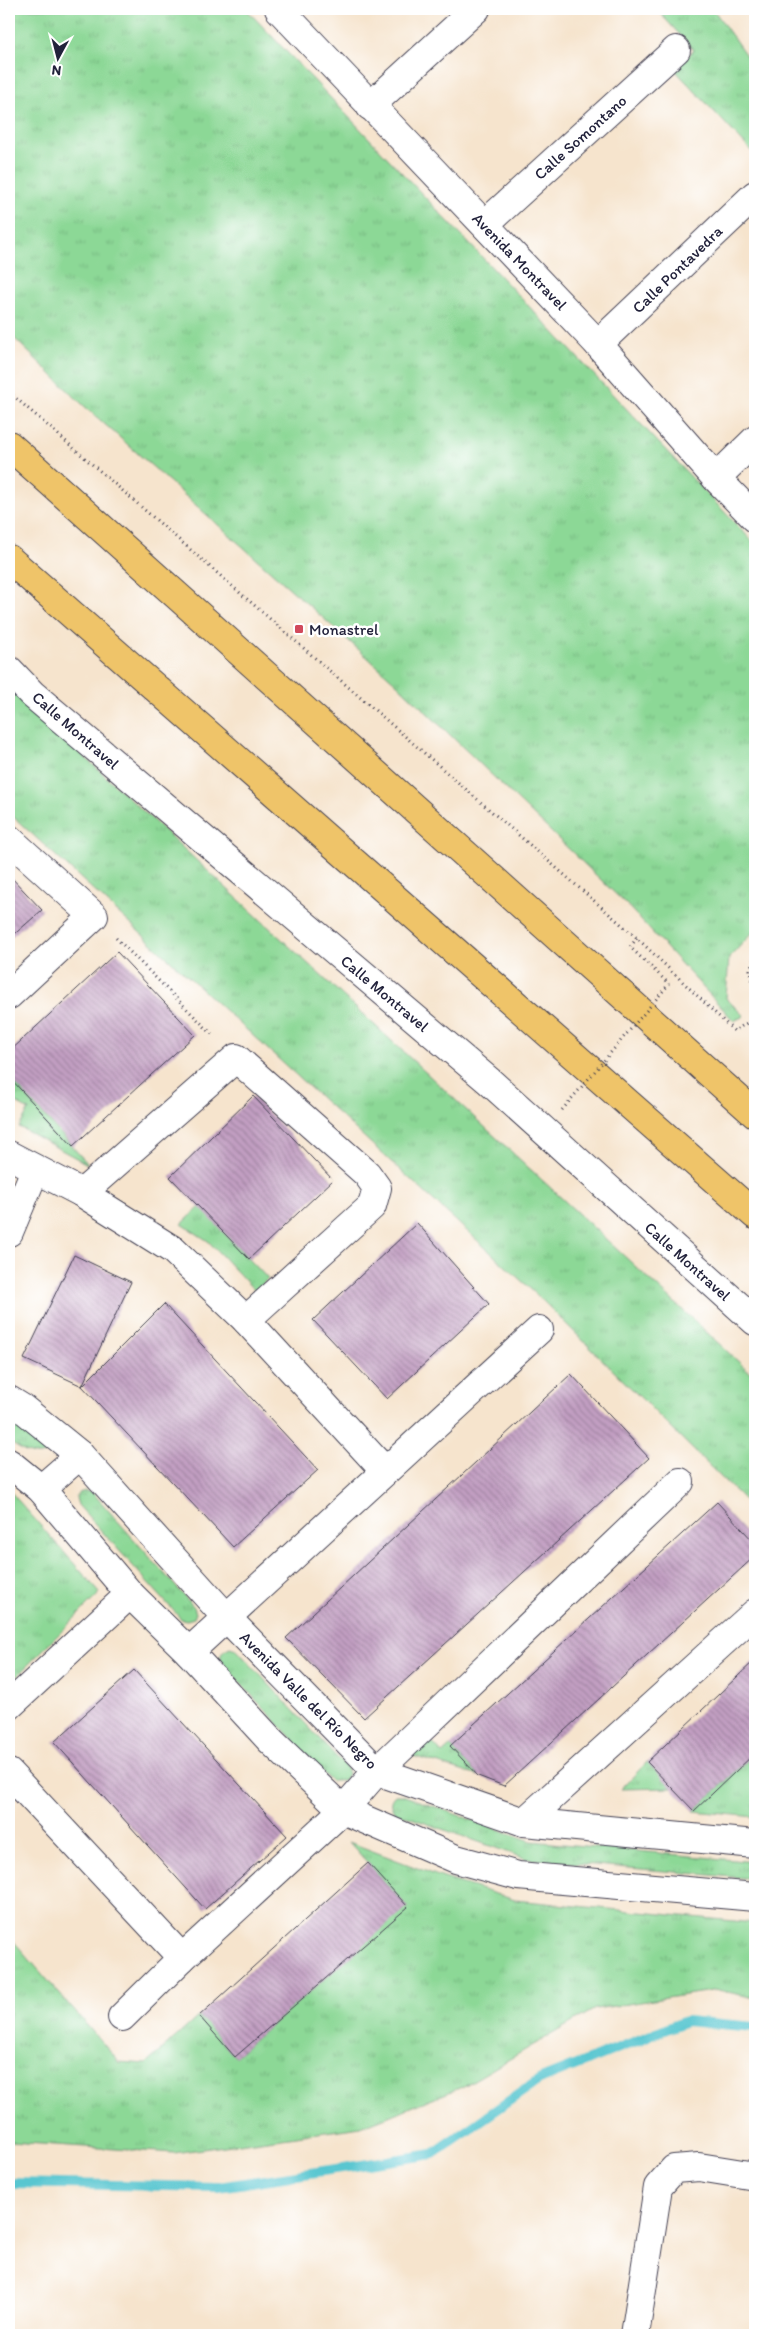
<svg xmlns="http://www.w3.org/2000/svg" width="764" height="2344" font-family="Itim,sans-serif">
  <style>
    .grass { fill: url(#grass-tufts); stroke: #577d68 }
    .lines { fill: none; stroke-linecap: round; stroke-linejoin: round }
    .stream { stroke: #59c6d0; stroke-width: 10 }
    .building { fill: url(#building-back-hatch) }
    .minor-casing { stroke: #423f51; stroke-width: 30 }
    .highway-casing { stroke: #423f51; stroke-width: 30 }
    .path { stroke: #423f51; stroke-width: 3; stroke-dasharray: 1 4; stroke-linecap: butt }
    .minor { stroke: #fff; stroke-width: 28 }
    .highway { stroke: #efc469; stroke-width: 28 }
    .path-bridge { stroke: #423f51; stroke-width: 3; stroke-dasharray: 1 4; stroke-linecap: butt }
    .poi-dot { fill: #d1495b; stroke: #fff; stroke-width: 2 }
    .labels { text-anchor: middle; stroke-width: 5; stroke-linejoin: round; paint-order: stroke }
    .street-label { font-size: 16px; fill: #22223b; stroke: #fff }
    .poi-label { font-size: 16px; fill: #22223b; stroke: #fff; text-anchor: start }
  </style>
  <defs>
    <pattern id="grass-tufts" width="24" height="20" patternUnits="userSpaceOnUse" patternTransform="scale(1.25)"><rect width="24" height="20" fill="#8cd896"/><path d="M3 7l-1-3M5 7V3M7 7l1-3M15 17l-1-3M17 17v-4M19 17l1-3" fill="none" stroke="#78b982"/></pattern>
    <pattern id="building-back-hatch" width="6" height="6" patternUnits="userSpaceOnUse" patternTransform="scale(1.25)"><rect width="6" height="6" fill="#c29fc2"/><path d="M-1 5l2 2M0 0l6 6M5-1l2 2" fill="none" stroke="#9d819f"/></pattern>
  </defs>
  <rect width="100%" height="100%" fill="#fff"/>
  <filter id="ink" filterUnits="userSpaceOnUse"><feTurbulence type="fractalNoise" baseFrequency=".02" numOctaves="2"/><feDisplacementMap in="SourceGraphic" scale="10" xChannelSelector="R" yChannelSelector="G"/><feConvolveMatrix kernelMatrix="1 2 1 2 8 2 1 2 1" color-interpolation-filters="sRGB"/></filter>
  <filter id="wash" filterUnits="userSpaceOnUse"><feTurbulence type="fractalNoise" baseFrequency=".0096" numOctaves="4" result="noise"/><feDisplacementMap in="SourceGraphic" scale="20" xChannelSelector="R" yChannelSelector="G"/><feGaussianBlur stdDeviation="1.12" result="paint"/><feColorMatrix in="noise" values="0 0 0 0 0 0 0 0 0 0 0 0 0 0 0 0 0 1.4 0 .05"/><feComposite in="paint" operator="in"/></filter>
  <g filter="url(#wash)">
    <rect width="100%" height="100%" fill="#f6e4cd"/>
    <g class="grass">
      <path d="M9 9H246L755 544V930L729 958 726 998 744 1016 734 1021 626 904 394 681 82 404 9 333Z"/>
      <path d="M656 9H713L755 68V155L674 69 694 50Z"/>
      <path d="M9 687 755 1377V1511L536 1294 9 813Z"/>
      <path d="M9 1077 89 1165 19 1127 29 1110 9 1099Z"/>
      <path d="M200 1207 268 1279 255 1291 208 1241 182 1224Z"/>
      <path d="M9 1421C23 1429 47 1436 47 1453 33 1460 21 1449 9 1442Z"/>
      <path d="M9 1490 100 1593 9 1684Z"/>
      <path d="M85 1491 92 1492 194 1607 196 1613 194 1618 187 1620 181 1619 78 1505 76 1498 79 1493Z"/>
      <path d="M230 1647 236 1649 346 1767 348 1774 345 1779 338 1781H331L221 1662C220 1653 222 1651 230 1647Z"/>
      <path d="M429 1739 442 1753 450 1746 478 1776 410 1755Z"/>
      <path d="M755 1753V1817L694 1811Z"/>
      <path d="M647 1762 673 1788 621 1789Z"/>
      <path d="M395 1795H402L531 1841 755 1862V1879L527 1859 394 1812C390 1805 389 1801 395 1795Z"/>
      <path d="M349 1842 441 1877 515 1900 755 1923V1998L718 1990 595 2009 462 2087 361 2127 174 2153 11 2142 9 2140V1936L119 2062 146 2064 199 2016 235 2057 407 1907Z"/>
    </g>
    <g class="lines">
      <path class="stream" d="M9 2183 219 2187 433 2154 539 2080 686 2021 755 2027"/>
    </g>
    <g id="blocks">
      <g class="building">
        <path d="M9 875 42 910 9 939Z"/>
        <path d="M117 952 195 1035 73 1146 9 1077V1052Z"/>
        <path d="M253 1096 333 1180 249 1259 170 1177Z"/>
        <path d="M417 1223 489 1304 387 1399 313 1320Z"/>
        <path d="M74 1255 131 1282 82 1386 164 1304 318 1470 233 1547 82 1386 24 1359Z"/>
        <path d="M571 1374 649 1458 364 1718 286 1638Z"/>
        <path d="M717 1502 755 1543V1556L504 1786 478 1776 450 1746Z"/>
        <path d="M755 1660V1753L694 1811 647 1762Z"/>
        <path d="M134 1670 287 1836 205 1909 54 1742Z"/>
        <path d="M368 1863 408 1907 235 2057 199 2016Z"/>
      </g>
    </g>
  </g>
  <g filter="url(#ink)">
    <use href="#blocks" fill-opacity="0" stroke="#423f51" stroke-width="1"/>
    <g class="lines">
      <g class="minor-casing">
        <g id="minor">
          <path d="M279 9 598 344 716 478 755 518"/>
          <path d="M370 106 476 9"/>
          <path d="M485 224 676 50"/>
          <path d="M598 344 755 195"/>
          <path d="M716 478 755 440"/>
          <path d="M9 670 32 694 489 1081 755 1321"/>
          <path d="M9 839 94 916 9 995"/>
          <path d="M9 1155 82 1193 173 1250 246 1320 385 1471"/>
          <path d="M82 1193 236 1058 367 1174 377 1188 372 1206 246 1320"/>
          <path d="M9 1232 35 1170"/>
          <path d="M9 1400 22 1408 80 1455 227 1618 377 1771 524 1822 755 1844"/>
          <path d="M9 1463 41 1489 130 1594 189 1652 271 1741 343 1810 456 1859 518 1876 755 1897"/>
          <path d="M41 1489 80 1455"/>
          <path d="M189 1652 539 1330"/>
          <path d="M9 1706 130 1594"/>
          <path d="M9 1773 182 1958"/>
          <path d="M524 1822 755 1613"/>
          <path d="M122 2017 182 1958 343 1810 377 1771 680 1482"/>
          <path d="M635 2335 658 2187 674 2169 699 2167 755 2176"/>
        </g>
      </g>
      <g class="highway-casing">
        <g id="highway">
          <path d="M9 445 755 1114"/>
          <path d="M9 559 755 1215"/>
        </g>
      </g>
      <g class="path">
        <path d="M9 392 637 938 734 1031 755 1018"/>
        <path d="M116 938 214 1036"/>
        <path d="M637 938 630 947 669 984"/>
        <path d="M755 955 750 970 755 998"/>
      </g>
      <use href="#minor" class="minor"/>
      <use href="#highway" class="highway"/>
      <path class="path-bridge" d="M562 1110 669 984"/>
    </g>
  </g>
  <rect class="poi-dot" x="294" y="624" width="10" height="10" rx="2.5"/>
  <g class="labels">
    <g class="street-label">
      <text transform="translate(580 137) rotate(-42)" y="6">Calle Somontano</text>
      <text transform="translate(520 261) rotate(46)" y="6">Avenida Montravel</text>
      <text transform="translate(677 269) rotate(-44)" y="6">Calle Pontavedra</text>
      <text transform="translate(76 730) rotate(41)" y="6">Calle Montravel</text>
      <text transform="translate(385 993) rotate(40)" y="6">Calle Montravel</text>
      <text transform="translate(688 1261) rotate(42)" y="6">Calle Montravel</text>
      <text transform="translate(309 1700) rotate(45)" y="6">Avenida Valle del Río Negro</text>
    </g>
    <g class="poi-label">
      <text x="309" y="635">Monastrel</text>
    </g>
  </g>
  <rect width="764" height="2344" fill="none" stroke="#fff" stroke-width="30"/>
  <g transform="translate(58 58) rotate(187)" stroke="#ffffff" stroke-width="4" paint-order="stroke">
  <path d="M0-4L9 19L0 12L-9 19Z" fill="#22223b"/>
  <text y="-8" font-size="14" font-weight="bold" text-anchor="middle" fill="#22223b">N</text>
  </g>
</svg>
